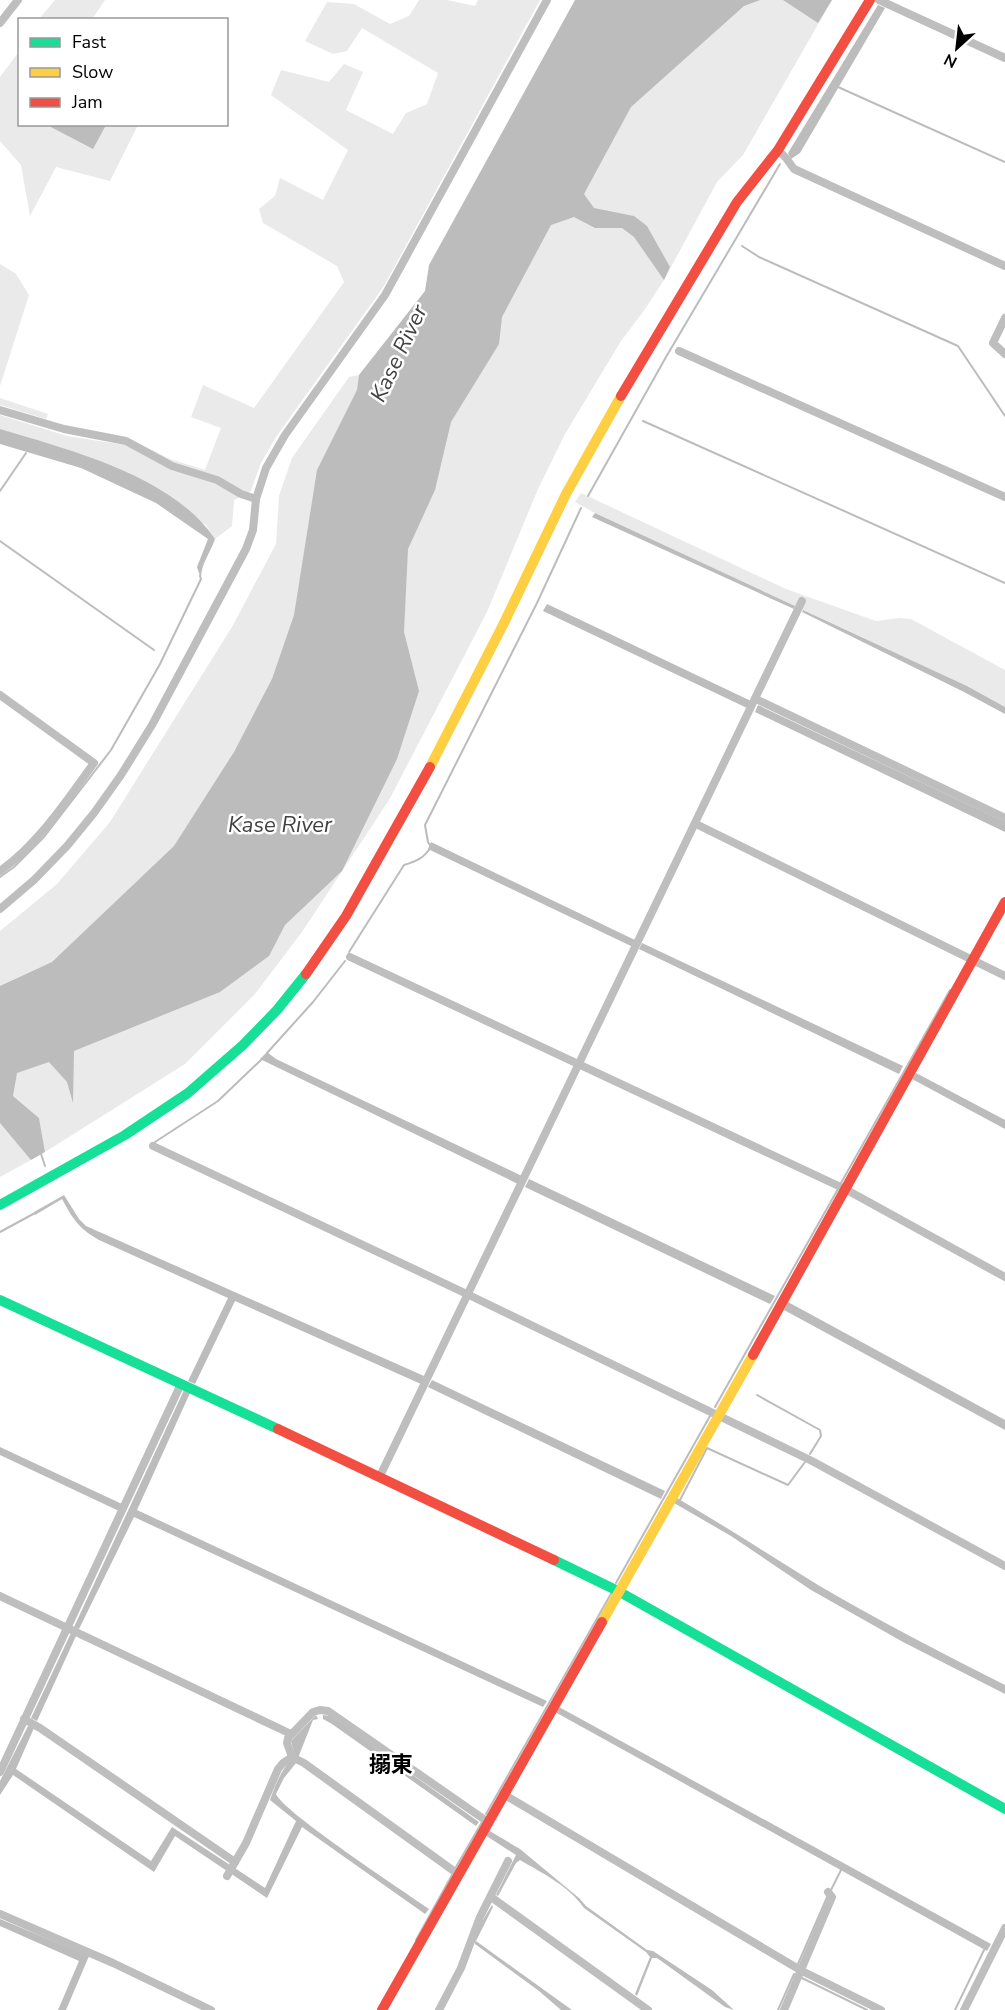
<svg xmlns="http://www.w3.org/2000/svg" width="1005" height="2010" font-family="'Nunito Sans','Noto Sans JP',sans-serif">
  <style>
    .green { fill: #eaeaea }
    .water { fill: #bcbcbc }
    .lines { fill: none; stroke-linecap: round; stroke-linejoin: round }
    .stream { stroke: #bcbcbc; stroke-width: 2 }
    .street { stroke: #bebebe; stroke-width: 8 }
    .fast { stroke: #16e098; stroke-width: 10 }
    .slow { stroke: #ffcf43; stroke-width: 10 }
    .jam { stroke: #f24e42; stroke-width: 10 }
    .labels { text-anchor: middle; stroke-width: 5; stroke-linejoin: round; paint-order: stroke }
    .water-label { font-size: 22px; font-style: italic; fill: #414141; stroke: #fff }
    .neighbourhood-label { font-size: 22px; font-weight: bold; fill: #000; stroke: #fff }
  </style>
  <rect width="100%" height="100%" fill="#fff"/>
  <g class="green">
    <path d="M55 0H105L92 19H39Z"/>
    <path d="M419 0H447L475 6 478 0H540L384 286 276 437 261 463 251 491 234 500 232 526 215 539 206 525 72 451 0 429V415L67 436 125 445 132 440 170 459 205 470 221 428 191 417 203 385 254 408 344 282 337 266 263 223 259 209 275 196 280 178 323 200 348 150 271 95 281 70 329 82 344 64 363 72 346 110 393 134 406 113 427 104 438 73 362 28 347 51 333 54 305 41 327 2 354 4 390 24 409 16Z"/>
    <path d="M670 0H832L743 155 717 182 664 280 643 312 621 341 565 434 538 489 487 612 389 800 302 932 255 994 185 1064 45 1152 39 1118 13 1096 6 1068 65 1045 385 536Z"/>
    <path d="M19 47 20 124 138 125 110 181 56 167 30 216 21 165 0 141V77L18 53Z"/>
    <path d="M0 264 16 274 29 295 0 386Z"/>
    <path d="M425 291 295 794 0 1002V931L57 884 110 822 232 627 276 544 279 496 292 458 349 377 359 375Z"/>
    <path d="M0 398 48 414 46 419 0 405Z"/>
    <path d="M581 493 786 589 876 621 899 618 911 619 1005 670V707L967 686 595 513 575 502Z"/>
    <path d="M0 1114 25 1144 31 1160 0 1177Z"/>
  </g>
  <g class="water">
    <path d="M575 0H760L744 6 631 107 584 194 594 208 634 216 647 226 670 267 664 280 634 237 622 228H595L574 217 551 225 502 317 499 344 451 422 435 490 408 549 404 632 419 691 397 759 342 871 285 925 269 956 220 992 74 1051 73 1103 67 1082 49 1062 17 1073 13 1096 39 1118 45 1152 31 1160 0 1123V986L52 962 174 846 234 752 272 679 294 615 317 470 357 390 359 375 425 291 429 265Z"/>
    <path d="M783 0H832L818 23Z"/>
    <path d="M878 5 885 8 800 153 791 159 788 153Z"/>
    <path d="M47 125 106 124V125L93 149Z"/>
    <path d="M0 429C70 450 173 476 215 539 210 554 201 563 201 579L197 567 208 539 156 503 81 468 0 444Z"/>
    <path d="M595 513 795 606 794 609 592 517Z"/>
    <path d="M547 604 751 701 747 708 543 611Z"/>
    <path d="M803 610 967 686 1005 707V714L964 692 802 612Z"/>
    <path d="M758 705 1005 822V832L755 712Z"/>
    <path d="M431 842 635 940 633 947 428 849Z"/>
    <path d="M642 943 903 1066 899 1074 639 949Z"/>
    <path d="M267 1052 276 1059 522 1176 518 1184 260 1059Z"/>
    <path d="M916 1073 1005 1120V1129L912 1079Z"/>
    <path d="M529 1179 775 1296 770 1304 525 1187Z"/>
    <path d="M64 1195 79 1219 86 1226 424 1376 421 1384 235 1301 195 1384 188 1381 228 1298 99 1240C78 1228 73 1219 62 1199L35 1215 34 1212Z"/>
    <path d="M788 1302 1005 1420V1430L784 1310Z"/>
    <path d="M432 1380 665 1491 661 1499 428 1387Z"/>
    <path d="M184 1390 190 1393 137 1510 547 1701 543 1707 134 1517 79 1629 74 1627Z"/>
    <path d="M0 1447 122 1504 119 1511 0 1455Z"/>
    <path d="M677 1498C725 1526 771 1556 818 1585 879 1621 942 1653 1005 1685V1694L903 1642 811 1590 731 1536 674 1503Z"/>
    <path d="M71 1633 76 1636 37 1721 31 1718Z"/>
    <path d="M559 1707 991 1944 987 1951 555 1712Z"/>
    <path d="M316 1715 318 1719 313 1720 296 1763 284 1778 276 1794C283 1812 405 1892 429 1909L425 1914 302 1827 267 1898 175 1836 154 1872 13 1775 0 1795V1781L28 1726 34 1728 16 1769 151 1861 172 1827 265 1888 296 1821 270 1800C276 1783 282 1768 295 1755L291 1741Z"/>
    <path d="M323 1715 330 1716 479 1822 476 1826 332 1724 323 1719Z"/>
    <path d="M488 1830 520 1849 579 1898 586 1906 647 1950 653 1951 712 1990 734 2010 725 2007 657 1958H652L637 1996 635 1994 650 1957 646 1952 584 1908C569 1886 542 1873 520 1860L516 1863 498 1896 496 1895 516 1855 485 1835Z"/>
    <path d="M492 1905 493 1907 476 1941 572 2010H561L539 1991 475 1944C475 1931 485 1917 492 1905Z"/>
    <path d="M0 1919 89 1956 66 2010H58L79 1961 0 1926Z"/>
  </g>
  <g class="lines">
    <g class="stream">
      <path d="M838 87 1005 162"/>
      <path d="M742 246 759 257 958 346 1005 416"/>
      <path d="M643 421 1005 583"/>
      <path d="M0 491 26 453"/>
      <path d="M588 496 666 357 780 164"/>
      <path d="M0 541 154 650"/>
      <path d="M0 877 14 867 44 837 111 750 160 664 201 579 200 576"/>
      <path d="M349 952 404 865C417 861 424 858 431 847L428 842 425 825 537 603 581 508"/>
      <path d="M267 1053 313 1002 345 961"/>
      <path d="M155 1142 218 1101 262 1059"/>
      <path d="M41 1154 45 1166"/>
      <path d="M841 1183 950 990"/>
      <path d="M0 1232 35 1213"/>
      <path d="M757 1395 820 1430 821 1436 810 1454"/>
      <path d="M715 1407 838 1189"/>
      <path d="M680 1500 707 1448 788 1485 805 1462"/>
      <path d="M616 1583 710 1416"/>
      <path d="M486 1814 612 1592"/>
      <path d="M456 1867 482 1822"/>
      <path d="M831 1890 841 1870"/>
      <path d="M416 1940 452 1875"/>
      <path d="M798 1964 828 1895"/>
      <path d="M802 1978 867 2010"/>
      <path d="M778 2010 794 1974"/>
      <path d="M955 2010 984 1950"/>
    </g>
    <g class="street">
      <path d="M879 0 1005 58"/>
      <path d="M0 23 18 0"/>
      <path d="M778 150 786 158 794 169 1005 266"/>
      <path d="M1005 318 993 343 1005 354"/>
      <path d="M679 351 1005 497"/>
      <path d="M0 410 64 429 126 441 172 466 217 480 241 494 256 499"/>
      <path d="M0 695 94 763C66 801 39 843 0 871"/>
      <path d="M756 699 1005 818"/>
      <path d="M696 824 1005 976"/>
      <path d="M0 909 34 880 67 846 94 813 121 775 152 725 246 549 253 530 256 499 266 468 285 435 385 295 547 0"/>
      <path d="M350 957 845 1189 1005 1277"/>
      <path d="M153 1146 469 1295 812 1461 1005 1566"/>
      <path d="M380 1476 802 601"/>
      <path d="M0 1596 291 1734"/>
      <path d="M24 1719 40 1728 235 1862"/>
      <path d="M0 1772 181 1384"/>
      <path d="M503 1794 802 1971 881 2010"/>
      <path d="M458 1874 304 1763 292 1757 287 1743 288 1738 313 1712 320 1710 328 1711 488 1822"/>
      <path d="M227 1876 246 1843 278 1769 283 1763 292 1757"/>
      <path d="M491 1897 648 2010"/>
      <path d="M0 1914 113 1963 211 2010"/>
      <path d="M439 2010 461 1968 480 1917 508 1861"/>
      <path d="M784 2010 832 1897 828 1892"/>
      <path d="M964 2010 1005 1928"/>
    </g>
    <g class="fast">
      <path d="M0 1205 125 1135 188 1093 243 1045 277 1010 306 974"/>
      <path d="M0 1300 278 1429"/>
      <path d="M554 1560 618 1591 1005 1809"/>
    </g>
    <g class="slow">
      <path d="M430 767 503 625 566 494 621 396"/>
      <path d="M602 1622 753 1355"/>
    </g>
    <g class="jam">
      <path d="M621 396 737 202 778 150 870 0"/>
      <path d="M306 974 346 916 430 767"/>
      <path d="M753 1355 1005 902"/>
      <path d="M278 1429 554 1560"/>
      <path d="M382 2010 602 1622"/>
    </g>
  </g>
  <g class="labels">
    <g class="water-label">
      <text transform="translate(398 353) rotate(-65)" y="8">Kase River</text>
      <text x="280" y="832">Kase River</text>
    </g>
    <g class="neighbourhood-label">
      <text x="391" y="1772">搦東</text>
    </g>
  </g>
  <rect x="18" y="18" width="210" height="108" fill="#ffffff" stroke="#999999" stroke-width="1.5"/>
  <rect x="30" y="38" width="30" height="9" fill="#16e098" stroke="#999999" stroke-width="1.5"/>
  <text x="72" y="48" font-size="18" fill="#000000">Fast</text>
  <rect x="30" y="68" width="30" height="9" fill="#ffcf43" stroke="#999999" stroke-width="1.5"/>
  <text x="72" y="78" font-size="18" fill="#000000">Slow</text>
  <rect x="30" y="98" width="30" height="9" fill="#f24e42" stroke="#999999" stroke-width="1.5"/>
  <text x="72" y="108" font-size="18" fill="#000000">Jam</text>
  <g transform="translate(957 48) rotate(207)" stroke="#ffffff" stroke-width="4.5" paint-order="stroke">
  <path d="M0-4.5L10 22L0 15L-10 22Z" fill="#000000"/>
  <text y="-9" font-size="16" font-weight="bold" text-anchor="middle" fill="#000000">N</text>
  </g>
</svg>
